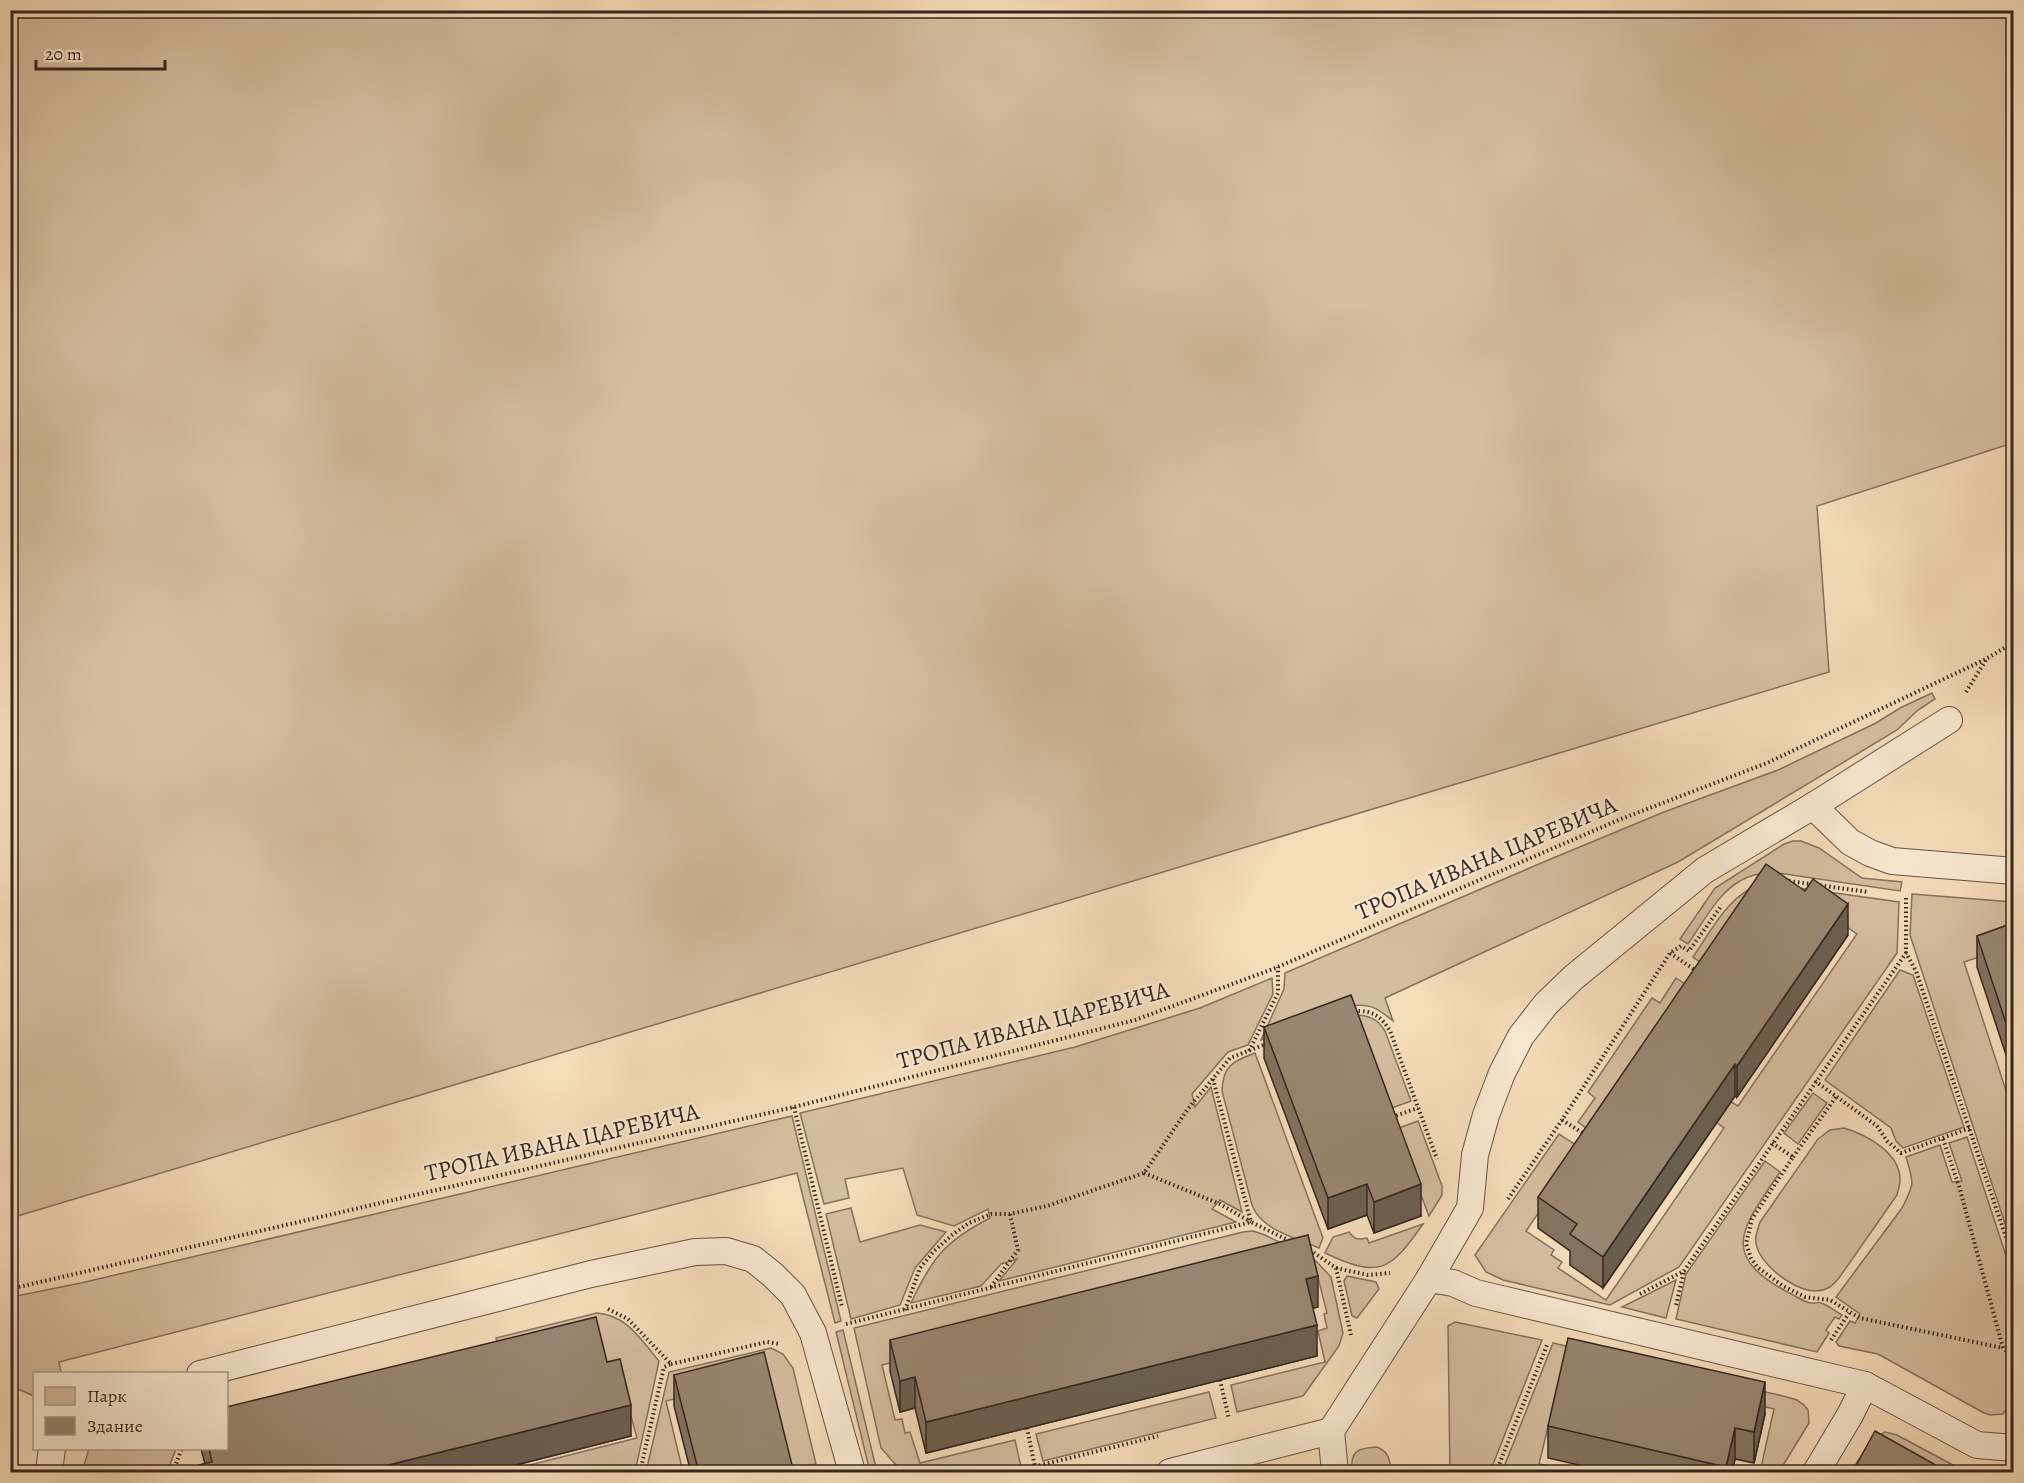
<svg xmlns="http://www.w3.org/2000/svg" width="2024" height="1483" font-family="Alegreya,serif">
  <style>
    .green { fill: #d5bea0; stroke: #847261; stroke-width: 1.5 }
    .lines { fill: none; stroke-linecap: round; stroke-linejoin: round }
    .service-casing { stroke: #645448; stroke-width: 28 }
    .path { stroke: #342722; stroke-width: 4; stroke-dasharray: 1.5 3; stroke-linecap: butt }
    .service { stroke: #f9e9d2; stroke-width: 26 }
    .wall { fill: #847361; stroke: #342722; stroke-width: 1.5 }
    .shaded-wall { fill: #6b5e4f; stroke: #342722; stroke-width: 1.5 }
    .building { fill: #998671; stroke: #342722; stroke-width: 1.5 }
    .labels { text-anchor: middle; stroke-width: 4.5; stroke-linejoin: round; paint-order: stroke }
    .street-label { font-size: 24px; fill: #342722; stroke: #f9e9d2 }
  </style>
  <rect width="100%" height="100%" fill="#f6ddba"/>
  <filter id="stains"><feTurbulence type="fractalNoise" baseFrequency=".00333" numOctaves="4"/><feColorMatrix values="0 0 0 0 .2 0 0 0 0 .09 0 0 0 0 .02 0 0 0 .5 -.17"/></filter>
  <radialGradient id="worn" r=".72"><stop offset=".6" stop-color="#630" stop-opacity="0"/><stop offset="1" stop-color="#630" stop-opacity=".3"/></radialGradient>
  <g class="green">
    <path d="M11 10 2013 11V443L1817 506 1829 672 11 1218Z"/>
    <path d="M1932 693 1935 699 1918 710 1897 730 1678 862 1385 998 1393 1021C1376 1007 1370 1003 1348 1006L1261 1040 1284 989 1285 973 1546 861 1664 812 1778 770 1876 723 1900 708Z"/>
    <path d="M1793 841H1801L1819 848 1862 878 1902 882 1900 891 1772 872C1761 873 1749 875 1740 881 1717 894 1703 923 1688 944L1680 939 1715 888 1784 844Z"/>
    <path d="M1763 883 1899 902 1897 953 1679 1267 1610 1305 1503 1280 1486 1272 1475 1255 1559 1134 1582 1149 1526 1231 1554 1250 1551 1255 1562 1262 1558 1268 1606 1300 1724 1128 1706 1115 1719 1095 1738 1106 1857 934 1810 902 1707 967 1693 957C1713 928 1729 894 1763 883Z"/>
    <path d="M1912 894 2013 902V946L1964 962 2013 1112V1248L1910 935Z"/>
    <path d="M1900 970 1913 975 1964 1127 1903 1148 1896 1141 1891 1128 1825 1080Z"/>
    <path d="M1272 978 1273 994 1248 1045 1228 1052 1192 1094 1195 1107 1211 1087 1242 1212 1220 1200 1212 1209 1236 1222 999 1281 1017 1259 1001 1264 981 1286 911 1303C932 1258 945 1241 990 1218L988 1209 954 1226 917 1215 903 1168 845 1179 849 1198 824 1204 800 1113 1075 1047 1200 1008Z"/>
    <path d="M1676 978 1691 988 1593 1133 1578 1122 1595 1098 1588 1092 1652 998 1660 1003Z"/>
    <path d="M1353 1015C1368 1015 1377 1018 1385 1031L1411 1101 1389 1109Z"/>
    <path d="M1255 1053 1323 1238 1319 1248C1296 1238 1261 1230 1252 1205L1222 1091C1223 1065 1232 1062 1255 1053Z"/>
    <path d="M1813 1093 1827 1103 1798 1144 1784 1133Z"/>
    <path d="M792 1116 841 1321 835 1323 797 1173 59 1362 61 1373 34 1374V1396L11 1386V1297L81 1283Z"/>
    <path d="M1418 1121 1442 1186V1195L1429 1216 1396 1129Z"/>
    <path d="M1844 1128C1867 1135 1901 1153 1900 1181 1900 1185 1898 1190 1897 1195L1839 1278C1836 1281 1832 1286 1828 1288 1805 1300 1766 1270 1758 1250 1753 1240 1757 1232 1760 1222L1818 1139 1830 1130Z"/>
    <path d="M1967 1137 2013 1277V1400L2003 1414 1990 1415 1984 1413 1878 1354 1839 1346 1836 1342 1850 1321 1855 1323 1860 1314 1836 1297 1902 1208C1915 1183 1914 1183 1906 1157L1940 1145 1952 1182 1962 1181 1949 1143Z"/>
    <path d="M1765 1161 1780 1172C1741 1230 1716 1256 1795 1296 1800 1299 1807 1303 1812 1303 1819 1304 1814 1301 1821 1303 1828 1305 1835 1311 1842 1315L1839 1319 1835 1317 1826 1330 1829 1333 1817 1352 1676 1319 1686 1274Z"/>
    <path d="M851 1208 860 1242 920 1225 946 1232 915 1268 900 1305 851 1319 826 1214Z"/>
    <path d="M1423 1224C1390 1271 1380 1279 1325 1253L1333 1237 1349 1232C1355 1240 1358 1240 1367 1238L1369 1243Z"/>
    <path d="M1253 1231 1265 1235 1311 1258 882 1365 895 1420 902 1419 905 1433 910 1432 920 1463 1015 1440 1021 1467 998 1472H910L895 1464 881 1448 854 1328 1243 1232Z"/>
    <path d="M1313 1258 1331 1277 1343 1333 1339 1346 1303 1396 1237 1412 1231 1385 1325 1362 1318 1331 1327 1328 1324 1314 1327 1313Z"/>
    <path d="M1347 1276 1376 1282 1379 1289 1357 1318 1352 1316 1344 1281Z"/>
    <path d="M1676 1280 1666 1318 1622 1307Z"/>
    <path d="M597 1313C627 1315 641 1340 659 1361L635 1472H502L637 1438 622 1384 503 1364 496 1338Z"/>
    <path d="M1455 1322 1542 1340 1490 1472H1450L1448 1326Z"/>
    <path d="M843 1330 877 1472H870L836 1332Z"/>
    <path d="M1553 1343 1661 1368 1564 1361 1539 1464 1578 1472H1502Z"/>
    <path d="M771 1348 783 1354 793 1368 816 1464 791 1469 768 1375 666 1401 683 1472H646L669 1372Z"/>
    <path d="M1682 1373 1783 1396 1797 1400 1804 1405 1808 1410 1809 1423 1779 1472H1753V1470L1760 1472 1774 1409 1679 1385Z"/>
    <path d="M1209 1392 1216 1418 1043 1461 1036 1434Z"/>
    <path d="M1885 1432 1897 1435 1966 1472H1851L1871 1440Z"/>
    <path d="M1377 1447C1389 1452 1390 1460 1391 1472H1352C1350 1451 1357 1448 1377 1447Z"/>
    <path d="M89 1449V1448L176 1449 167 1472H82Z"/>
  </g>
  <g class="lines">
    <g class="service-casing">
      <g id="service">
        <path d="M1813 806 1850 842 1870 853 1892 861 2014 871"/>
        <path d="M1429 1279 1453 1283 1476 1293 1865 1385 1977 1445 2014 1448"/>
        <path d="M200 1374 591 1274 695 1252 726 1251 753 1259 773 1275 793 1295 813 1333 852 1472"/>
        <path d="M49 1472 52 1448"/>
        <path d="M1170 1472 1331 1431"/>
        <path d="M1335 1472 1331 1431 1429 1279 1470 1208 1475 1155 1486 1115 1502 1073 1521 1036 1546 1004 1574 977 1705 870 1813 806 1949 720"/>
        <path d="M1816 1472 1850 1415 1865 1385"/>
      </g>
    </g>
    <g class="path">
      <path d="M1966 692 1986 660"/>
      <path d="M1789 881 1868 892"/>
      <path d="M1906 898V953"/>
      <path d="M1670 953 1698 972"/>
      <path d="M1354 1011C1372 1010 1381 1016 1390 1031L1437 1159"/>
      <path d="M1249 1051 1278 993V967"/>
      <path d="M1213 1079 1251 1222"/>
      <path d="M1815 1081 1877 1126 1887 1141 1901 1153 1970 1128"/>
      <path d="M794 1107 842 1307"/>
      <path d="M1392 1117 1418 1108"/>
      <path d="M1562 1120 1586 1135"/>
      <path d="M1943 1139 1959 1186 2003 1348 2014 1358"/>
      <path d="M1772 1143 1793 1157 1752 1219 1746 1244 1751 1258 1757 1267 1783 1286 1805 1297 1830 1300 1860 1318 2003 1348"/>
      <path d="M1793 1157 1836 1097"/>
      <path d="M1144 1173 1220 1204 1251 1222"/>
      <path d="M1508 1199 1562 1120 1670 953 1681 946 1689 951 1722 905"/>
      <path d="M1310 1250 1336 1268 1351 1335"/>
      <path d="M1336 1268 1368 1275 1390 1273"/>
      <path d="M991 1287 1018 1250 1010 1214"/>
      <path d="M10 1289 794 1107 1135 1020 1273 969 1621 819 1767 763 1986 659 2014 642"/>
      <path d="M1640 1294 1684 1271 1906 953 1916 971 2014 1261"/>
      <path d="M1676 1305 1684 1271"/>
      <path d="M608 1309 628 1319 671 1364 664 1367 640 1472"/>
      <path d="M905 1310 920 1268 934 1251 952 1235 969 1223 991 1214H1010L1047 1206 1144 1173 1187 1110 1230 1058 1266 1044"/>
      <path d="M846 1324 1251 1222 1292 1242"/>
      <path d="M1831 1340 1849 1313"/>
      <path d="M671 1364 767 1342 779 1344"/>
      <path d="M1220 1380 1229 1419"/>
      <path d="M1027 1428 1035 1467"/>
      <path d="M173 1472 182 1448"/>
      <path d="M1013 1472 1158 1436"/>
      <path d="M1496 1472 1547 1345"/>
    </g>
    <use href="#service" class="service"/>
  </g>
  <g class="wall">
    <path d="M2013 923V1076L1977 967V936Z"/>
    <path d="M1848 935 1737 1097 1735 1096 1603 1288 1570 1265V1251L1538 1228V1197Z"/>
    <path d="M1264 1027 1421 1216 1374 1233 1367 1215 1328 1229 1264 1058Z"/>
    <path d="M1318 1307 1313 1308 1317 1356 926 1453 915 1408 900 1412 890 1371V1340Z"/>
    <path d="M607 1362 631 1436 484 1473H199V1465L205 1464 201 1449H226Z"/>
    <path d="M674 1375 794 1473H691L674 1406Z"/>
    <path d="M1765 1414 1754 1463 1735 1459 1732 1473H1614L1548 1458V1426Z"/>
  </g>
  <g class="shaded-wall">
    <path d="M1848 904V935L1737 1097V1066Z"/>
    <path d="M1735 1064V1096L1603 1288V1257Z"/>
    <path d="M1367 1184V1215L1328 1229V1198Z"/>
    <path d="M1421 1184V1216L1374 1233V1202Z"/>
    <path d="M1318 1276V1307L1306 1310V1279Z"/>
    <path d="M1317 1325V1356L926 1453V1422Z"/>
    <path d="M915 1377V1408L900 1412V1381Z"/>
    <path d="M1765 1382V1414L1754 1463V1432Z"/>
    <path d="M631 1405V1436L484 1473H356Z"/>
    <path d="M1735 1428V1459L1732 1473H1726V1467Z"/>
  </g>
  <g class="building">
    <path d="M1766 864 1805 891 1813 879 1848 904 1737 1066 1735 1064 1603 1257 1570 1234 1577 1224 1538 1197Z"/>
    <path d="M2013 923V1044L1977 936Z"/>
    <path d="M1351 995 1421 1184 1374 1202 1367 1184 1328 1198 1264 1027Z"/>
    <path d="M1308 1235 1318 1276 1306 1279 1317 1325 926 1422 915 1377 900 1381 890 1340Z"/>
    <path d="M596 1317 607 1362 620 1359 631 1405 356 1473H201L199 1465 212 1462 209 1449H226V1407Z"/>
    <path d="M1568 1338 1765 1382 1754 1432 1735 1428 1726 1467 1548 1426Z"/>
    <path d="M764 1352 794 1473H699L674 1375Z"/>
    <path d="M1875 1431 1950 1473H1852Z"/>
  </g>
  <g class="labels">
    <g class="street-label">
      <text transform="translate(1486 858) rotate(-23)" y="8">ТРОПА ИВАНА ЦАРЕВИЧА</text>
      <text transform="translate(1033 1025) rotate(-15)" y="8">ТРОПА ИВАНА ЦАРЕВИЧА</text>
      <text transform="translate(562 1142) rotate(-13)" y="8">ТРОПА ИВАНА ЦАРЕВИЧА</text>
    </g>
  </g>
  <rect width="2024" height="1483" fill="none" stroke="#f6ddba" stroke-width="36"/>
  <rect x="12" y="12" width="2000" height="1459" fill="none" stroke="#342722" stroke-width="3"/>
  <rect x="18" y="18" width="1988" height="1447" fill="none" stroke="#342722" stroke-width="1.5"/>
  <rect x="33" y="1372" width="195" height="78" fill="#f9e9d2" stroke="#aa9b8c" stroke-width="1.5"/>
  <rect x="45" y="1387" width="30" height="18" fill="#d5bea0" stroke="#aa9b8c" stroke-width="1.5"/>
  <text x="87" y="1402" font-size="18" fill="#342722">Парк</text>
  <rect x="45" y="1417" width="30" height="18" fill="#998671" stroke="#aa9b8c" stroke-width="1.5"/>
  <text x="87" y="1432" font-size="18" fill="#342722">Здание</text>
  <path d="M36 60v9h129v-9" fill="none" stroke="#342722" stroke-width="3"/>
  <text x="45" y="60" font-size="18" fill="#342722" stroke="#f9e9d2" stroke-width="4.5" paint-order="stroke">20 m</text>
  <rect width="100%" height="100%" filter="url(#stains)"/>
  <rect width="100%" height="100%" fill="url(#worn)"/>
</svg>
